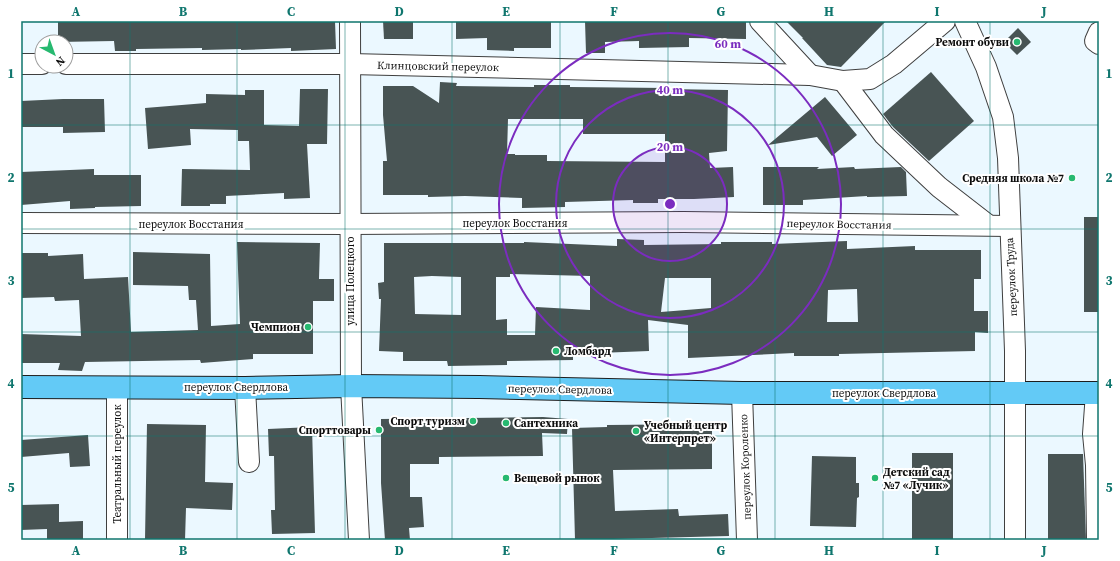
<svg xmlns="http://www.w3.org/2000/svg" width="1120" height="561" font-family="'Source Serif 4',serif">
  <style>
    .building { fill: #485454; fill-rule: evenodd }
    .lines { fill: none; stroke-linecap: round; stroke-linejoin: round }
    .minor-casing { stroke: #3f3f3f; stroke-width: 22 }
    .major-casing { stroke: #1d1d1d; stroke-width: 24 }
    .minor { stroke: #fff; stroke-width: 20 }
    .major { stroke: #63caf6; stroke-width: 22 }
    .grid { fill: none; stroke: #0f766e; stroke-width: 1; stroke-opacity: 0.55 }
    .ring { fill: none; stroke: #7b2cbf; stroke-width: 2 }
    .poi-dot { fill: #27b970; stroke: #fff; stroke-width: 1.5 }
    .labels { text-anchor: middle; stroke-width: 4; stroke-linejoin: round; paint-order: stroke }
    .poi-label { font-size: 11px; font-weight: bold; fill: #0c0c0c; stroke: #fff; text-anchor: end }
    .street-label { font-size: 11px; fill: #0c0c0c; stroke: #fff }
    .centre { fill: #7b2cbf; stroke: #fff; stroke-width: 2 }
    .ring-label { font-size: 12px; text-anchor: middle; font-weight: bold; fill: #7b2cbf; stroke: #fff; stroke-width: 4; stroke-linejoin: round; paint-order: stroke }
    .neatline { fill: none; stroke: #0f766e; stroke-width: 1.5 }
    .grid-label { font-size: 13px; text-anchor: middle; font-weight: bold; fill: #0f766e }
  </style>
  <rect width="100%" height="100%" fill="#ebf8ff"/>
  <g class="building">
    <path d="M58 21H335L336 49 291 51V48L241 50V49L202 50V48L136 49V51H115L114 41 58 42Z"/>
    <path d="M383 21H413V39H384Z"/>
    <path d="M456 21H551V48H514V51L487 50V38L456 39Z"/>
    <path d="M585 21H746V39L689 38V47L639 48V41L605 42V53H586Z"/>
    <path d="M786 21H886L841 67 827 65 802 38H803Z"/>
    <path d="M1018 28 1031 42 1017 55 1004 42Z"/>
    <path d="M931 72 974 121 929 161 893 127 883 114Z"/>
    <path d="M440 82 457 83 456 86 534 87V85H570V87L666 88V89L728 90 727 151 709 153 710 168 733 167 734 197 694 199H658V203H633V200L565 202V207L522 208V198L465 196 428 197V195H383V161H387L383 115V86H413L439 103ZM508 119H583V134H665V162L547 161V155H515V154H507Z"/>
    <path d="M300 89H328L327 144H307L310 198 284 199V193L226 196V204H210V206H181L182 169 250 170 249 141H238V130L190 129 191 145 148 149 145 108 206 103V94L245 95V90H264V125L299 126Z"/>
    <path d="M825 97 857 135 832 156 817 137 768 145Z"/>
    <path d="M63 99H104L105 132 63 133V127H21V101Z"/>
    <path d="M763 167H819L817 169 854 167 855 169 901 167 906 172 907 196 867 197V196L803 200V205H763Z"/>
    <path d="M94 169V175H141V206L95 207V208L70 209V201L21 205V172Z"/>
    <rect x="1084" y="217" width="15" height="95"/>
    <path d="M617 239 644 240V245L721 244V242H772V244L847 241V249L915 246V250H981V279H974V311H988V333L975 332V351L839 354V356H794V353L688 358V325L648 320 649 351 573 354V360L507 361V365L448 366 447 361H403V352L379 351 381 299H379L378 283 384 282V243H524V242L617 246ZM510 274 590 276V310L536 307 535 335H507V319L496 320V277H510ZM432 276 461 277V315L415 314 414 277ZM665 278H711V308L661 312ZM857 289 858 322H827L828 290Z"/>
    <path d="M237 242 320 243 319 279H334V301H313V354H253V359L201 363 200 360 85 362 82 371 58 370 60 363H21V334L81 336 79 300 55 301 54 297 21 298V253H48V256L83 254 84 279 128 277 131 332 198 330 196 300H189L188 286 133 285V252L210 254 211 326 240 324Z"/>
    <path d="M543 417 568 419 567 434 542 433 543 456 439 457V464H410V497H422L424 527 409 528 410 540H385L381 483V419Z"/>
    <path d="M147 424 206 425 205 482 233 483 232 510 186 508 185 540H145Z"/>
    <path d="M712 424V469L613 470 615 511 678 509 679 516 728 514 729 536 575 540 572 428 607 427V425Z"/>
    <path d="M312 427 315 533 272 534 271 510H275L274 456H269L268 429Z"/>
    <path d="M88 435 90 466 70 467 69 453 21 457V440Z"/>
    <rect x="912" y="453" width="41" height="87"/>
    <path d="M1048 454H1083L1086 540H1048Z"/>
    <path d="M812 456 856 457V483H859V497L857 498 856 527 810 526Z"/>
    <path d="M59 504V522L83 521V540H47V529L21 530V505Z"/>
  </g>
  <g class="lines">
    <g class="minor-casing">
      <g id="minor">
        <path d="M350 21 351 386 359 540"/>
        <path d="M760 21 810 75"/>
        <path d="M965 21 986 67 1003 117 1008 158 1015 351V540"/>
        <path d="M1099 32 1095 41 1099 44"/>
        <path d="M21 64H42"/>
        <path d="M66 64H350L810 75 843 81 870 79 894 64 945 21"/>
        <path d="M843 81 884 135 939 187 988 225"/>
        <path d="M21 223 350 224 684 222 1009 226"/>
        <path d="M117 388V540"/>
        <path d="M245 388 249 462"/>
        <path d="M742 393 747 540"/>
        <path d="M1096 393 1093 434 1096 465 1097 540"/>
      </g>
    </g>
    <g class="major-casing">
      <path id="major" d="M21 387 245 388 351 386 479 387 742 393H1099"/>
    </g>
    <use href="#minor" class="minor"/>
    <use href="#major" class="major"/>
  </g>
  <path class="grid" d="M130 21V540M237 21V540M345 21V540M452 21V540M560 21V540M668 21V540M775 21V540M883 21V540M990 21V540M21 125H1099M21 229H1099M21 332H1099M21 436H1099"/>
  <circle cx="670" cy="204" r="57" fill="#7b2cbf" fill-opacity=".12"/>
  <g class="ring">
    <circle cx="670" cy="204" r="57"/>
    <circle cx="670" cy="204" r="114"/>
    <circle cx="670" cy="204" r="171"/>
  </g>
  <g class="poi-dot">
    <circle cx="1017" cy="42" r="4"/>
    <circle cx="1072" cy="178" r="4"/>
    <circle cx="308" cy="327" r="4"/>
    <circle cx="556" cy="351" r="4"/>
    <circle cx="473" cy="421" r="4"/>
    <circle cx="506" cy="423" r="4"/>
    <circle cx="379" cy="430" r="4"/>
    <circle cx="636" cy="431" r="4"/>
    <circle cx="506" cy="478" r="4"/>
    <circle cx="875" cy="478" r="4"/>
  </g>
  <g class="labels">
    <g class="poi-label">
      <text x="1009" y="46">Ремонт обуви</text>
      <text x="1064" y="182">Средняя школа №7</text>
      <text x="300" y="331">Чемпион</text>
      <text x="564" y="355" text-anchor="start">Ломбард</text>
      <text x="465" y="425">Спорт туризм</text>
      <text x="514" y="427" text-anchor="start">Сантехника</text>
      <text x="644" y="429" text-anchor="start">Учебный центр<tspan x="644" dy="13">«Интерпрет»</tspan></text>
      <text x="371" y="434">Спорттовары</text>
      <text x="883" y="476" text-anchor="start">Детский сад<tspan x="883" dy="13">№7 «Лучик»</tspan></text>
      <text x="514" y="482" text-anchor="start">Вещевой рынок</text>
    </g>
    <g class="street-label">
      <text transform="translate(438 66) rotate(1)" y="4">Клинцовский переулок</text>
      <text x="515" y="227">переулок Восстания</text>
      <text x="191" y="228">переулок Восстания</text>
      <text transform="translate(839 224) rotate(1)" y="4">переулок Восстания</text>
      <text transform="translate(1011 277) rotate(-93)" y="4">переулок Труда</text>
      <text transform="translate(350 281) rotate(-90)" y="4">улица Полецкого</text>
      <text x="236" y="391">переулок Свердлова</text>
      <text transform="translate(560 389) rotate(1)" y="4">переулок Свердлова</text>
      <text x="884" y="397">переулок Свердлова</text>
      <text transform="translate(117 464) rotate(-90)" y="4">Театральный переулок</text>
      <text transform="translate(745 467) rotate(-92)" y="4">переулок Короленко</text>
    </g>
  </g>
  <circle cx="670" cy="204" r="6" class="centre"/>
  <g class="ring-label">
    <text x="728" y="48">60 m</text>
    <text x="670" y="94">40 m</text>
    <text x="670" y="151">20 m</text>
  </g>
  <rect width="1120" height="561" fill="none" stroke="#ffffff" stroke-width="44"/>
  <g transform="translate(54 54) rotate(139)"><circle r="19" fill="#ffffff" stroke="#9e9e9e"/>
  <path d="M0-3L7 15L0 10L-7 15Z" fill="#27b970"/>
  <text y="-6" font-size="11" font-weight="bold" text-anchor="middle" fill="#0c0c0c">N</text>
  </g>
  <rect x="22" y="22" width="1076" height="517" class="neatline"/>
  <g class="grid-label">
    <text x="76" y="16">A</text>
    <text x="183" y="16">B</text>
    <text x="291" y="16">C</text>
    <text x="399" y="16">D</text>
    <text x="506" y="16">E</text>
    <text x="614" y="16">F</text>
    <text x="721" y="16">G</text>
    <text x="829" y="16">H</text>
    <text x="937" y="16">I</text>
    <text x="1044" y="16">J</text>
    <text x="11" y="78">1</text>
    <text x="1109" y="78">1</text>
    <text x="11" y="182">2</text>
    <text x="1109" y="182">2</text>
    <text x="11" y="285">3</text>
    <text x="1109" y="285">3</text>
    <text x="11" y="388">4</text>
    <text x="1109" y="388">4</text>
    <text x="11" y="492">5</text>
    <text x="1109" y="492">5</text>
    <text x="76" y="555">A</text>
    <text x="183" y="555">B</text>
    <text x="291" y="555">C</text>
    <text x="399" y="555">D</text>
    <text x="506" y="555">E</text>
    <text x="614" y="555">F</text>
    <text x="721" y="555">G</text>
    <text x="829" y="555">H</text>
    <text x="937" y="555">I</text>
    <text x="1044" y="555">J</text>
  </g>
</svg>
